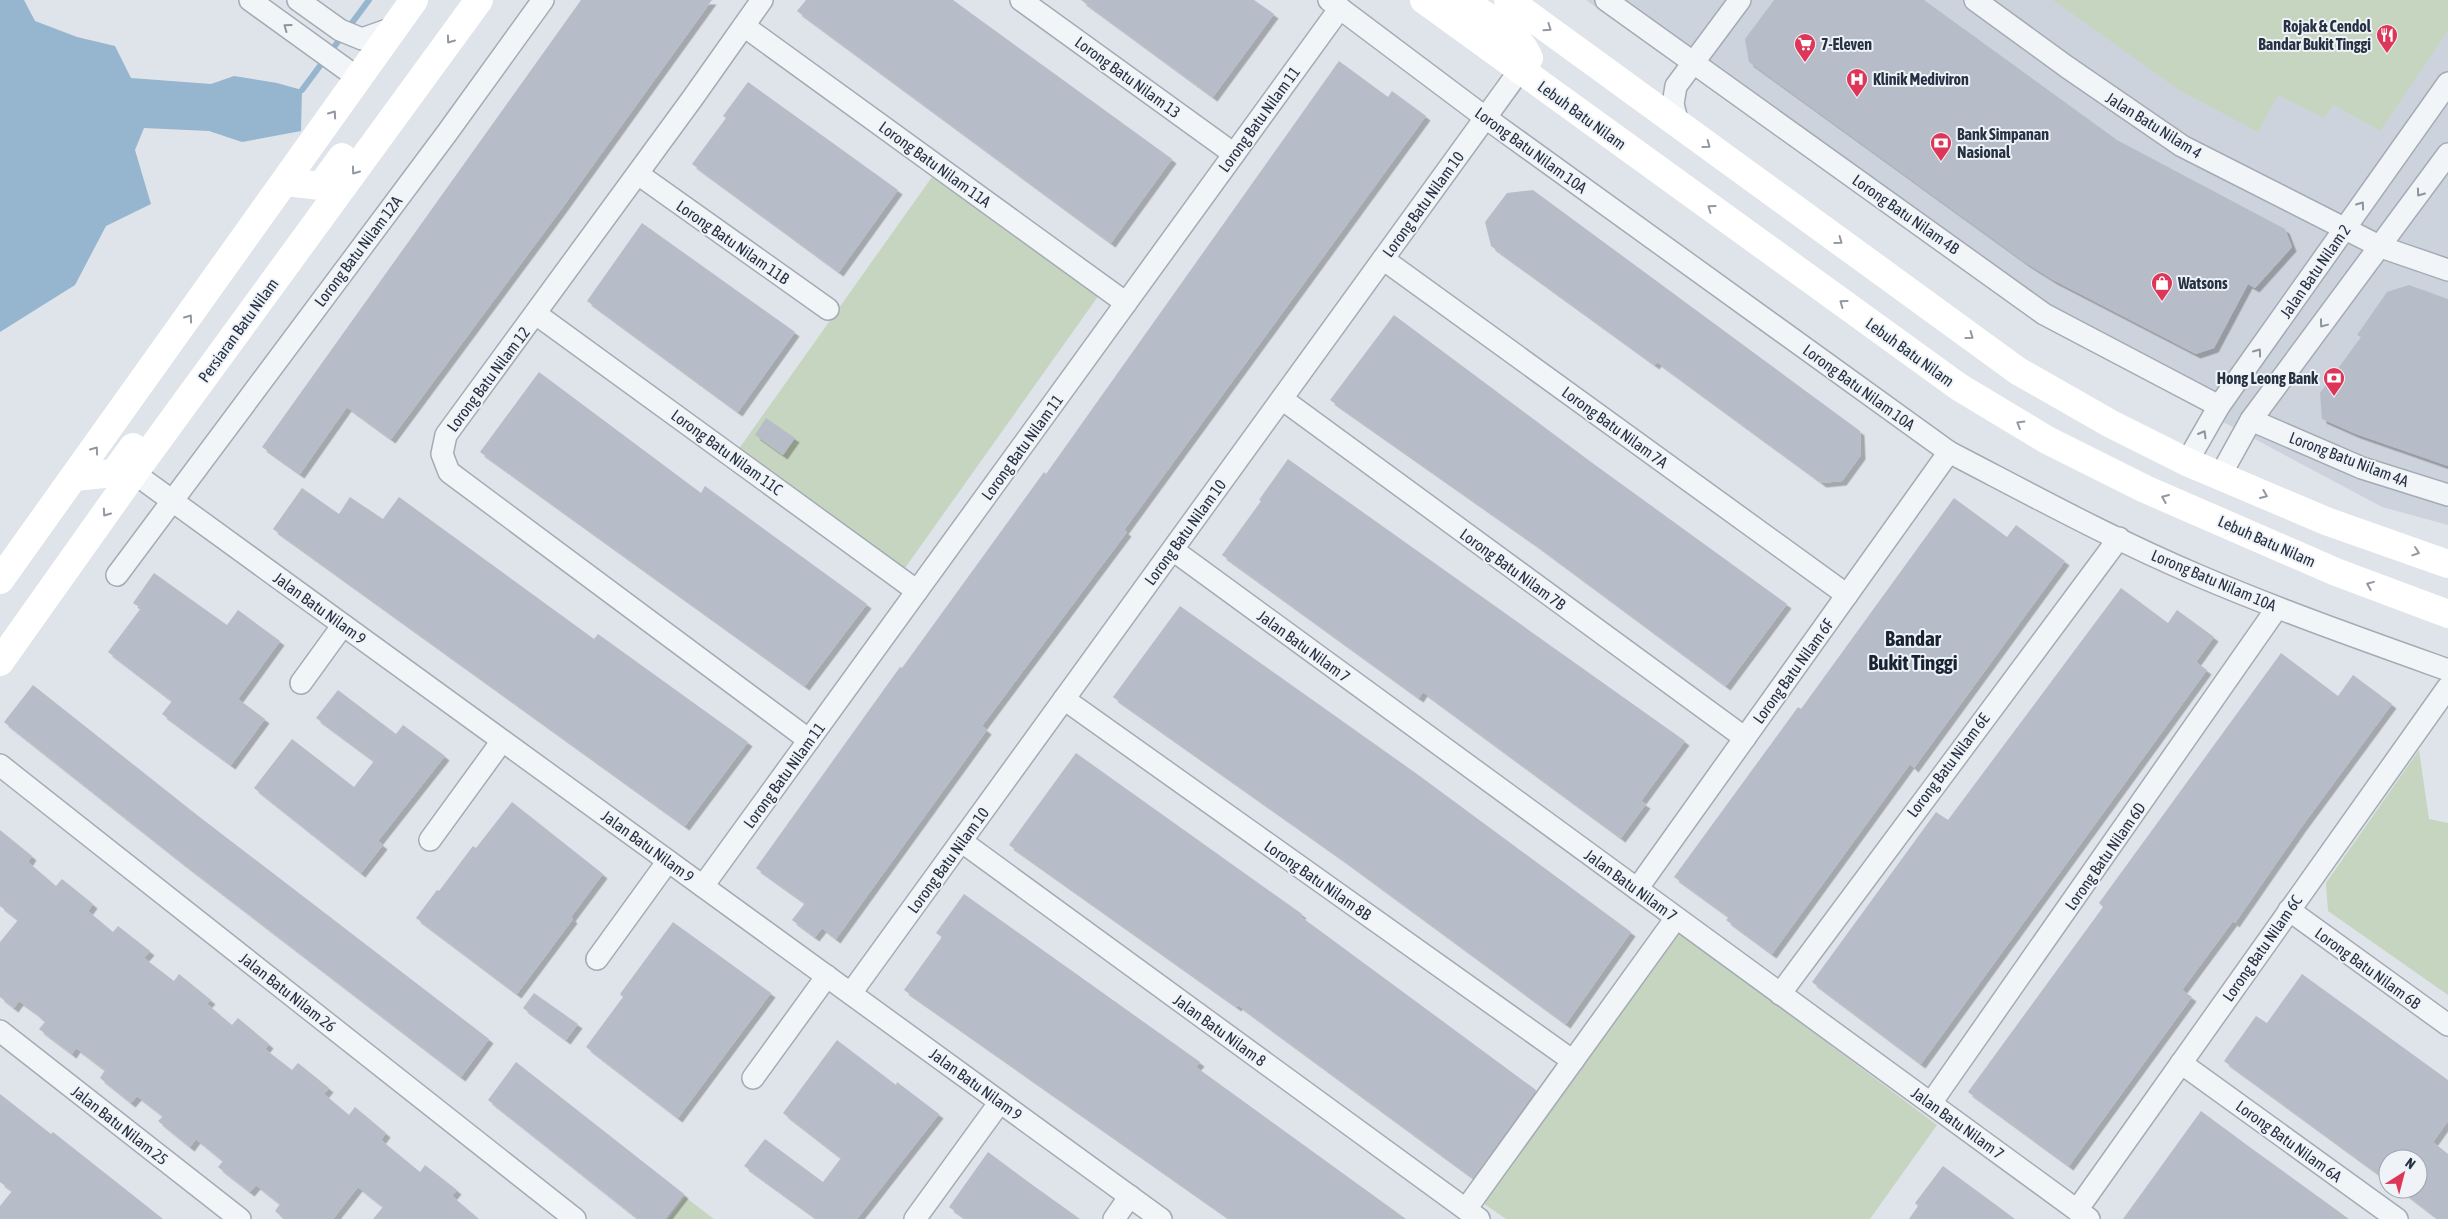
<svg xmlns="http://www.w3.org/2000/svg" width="2448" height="1219" font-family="'Asap Condensed',sans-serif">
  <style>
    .built { fill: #cdd3dc }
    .green { fill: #c6d5bf }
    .water { fill: #96b5ce }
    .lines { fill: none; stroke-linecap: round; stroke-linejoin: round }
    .stream { stroke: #96b5ce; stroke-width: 6 }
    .building { fill: #b6bdc8; filter: url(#shadow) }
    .street-casing { stroke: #a4abb5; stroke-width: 24 }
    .street { stroke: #f2f5f8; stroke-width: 21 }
    .secondary { stroke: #fff; stroke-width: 28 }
    .oneway { stroke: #8c949e }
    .oneway2 { stroke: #9298a1 }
    .labels { text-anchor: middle; stroke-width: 4; stroke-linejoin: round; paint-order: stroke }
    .poi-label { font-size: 16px; font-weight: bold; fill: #263243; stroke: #eff3f7; text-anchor: start }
    .street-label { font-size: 16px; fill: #263243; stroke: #eff3f7 }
    .district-label { font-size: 21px; font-weight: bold; fill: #182334; stroke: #eff3f7 }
  </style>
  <defs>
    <filter id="shadow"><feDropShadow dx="4.5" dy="4.5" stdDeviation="0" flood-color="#0004"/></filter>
  </defs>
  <rect width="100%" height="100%" fill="#dfe4ea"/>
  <path class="built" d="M1586 0H2448V525L2382 507 2040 324Z"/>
  <g class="green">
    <path d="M2053 0H2448V31L2380 131 2333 104 2324 118 2278 95 2258 132 2179 90Z"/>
    <path d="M932 177 1099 295 905 568 738 450Z"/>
    <path d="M2419 750 2429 819 2448 823V995L2328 911 2326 883Z"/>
    <path d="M1676 929 1937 1125 1870 1219H1506L1480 1201Z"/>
    <path d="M685 1197 714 1219H668Z"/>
  </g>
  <path class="water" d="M0 0H24L35 21 77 37 115 46 131 78 211 84 234 76 277 83 302 90 301 131 242 142 209 131 144 128 135 150 151 204 106 226 75 285 0 332Z"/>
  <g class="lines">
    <path class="stream" d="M302 90 369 0"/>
  </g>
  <g class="building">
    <path d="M581 0H712L560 211 391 439 347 407 300 474 262 447Z"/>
    <path d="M806 0H953L1172 159 1111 243 797 11Z"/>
    <path d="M1081 0H1254L1274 14 1213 97Z"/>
    <path d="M1774 0H1924L2117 140 2285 229 2292 247 2255 288 2248 284 2214 348 2196 354 2053 280 2026 263 1749 62 1745 39Z"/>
    <path d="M1339 61 1388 97 1392 91 1426 116 1124 530 1127 532 1115 548 982 726 987 730 836 939 822 928 815 937 792 920 805 903 756 868 900 667 902 668 1044 472 1046 474Z"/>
    <path d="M748 82 898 190 839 272 692 164 726 118 723 116Z"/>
    <path d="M1533 190 1860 431 1861 455 1842 481 1822 483 1657 362 1655 365 1491 246 1485 222 1507 193Z"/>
    <path d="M642 223 795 332 738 412 587 301Z"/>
    <path d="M2409 285 2448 299V466L2356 434 2322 419 2320 393 2361 337 2357 335 2387 292Z"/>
    <path d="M1394 315 1591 462 1787 604 1726 686 1532 542 1330 400Z"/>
    <path d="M539 372 701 493 705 486 867 604 805 686 480 452Z"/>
    <path d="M766 418 795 438 783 455 755 435Z"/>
    <path d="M1288 459 1685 741 1641 801 1646 804 1621 838 1423 692 1419 698 1222 555 1261 501 1259 500Z"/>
    <path d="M302 488 339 514 350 497 383 519 399 497 594 639 598 634 748 742 685 826 273 529Z"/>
    <path d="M1954 498 2007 537 2016 525 2065 561 1914 768 1910 764 1772 954 1726 920 1729 917 1674 877 1798 707 1801 709Z"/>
    <path d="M154 573 227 625 238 610 280 641 238 699 265 719 231 765 162 714 172 701 108 652 141 608 133 603Z"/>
    <path d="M2121 588 2168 623 2177 610 2214 637 2196 662 2207 670 1921 1064 1812 982 1936 812 1948 820Z"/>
    <path d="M1180 606 1417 774 1631 932 1566 1024 1342 859 1113 697Z"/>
    <path d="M2281 653 2338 696 2353 675 2392 704 2300 829 2235 923 2233 921 2182 990 2192 997 2069 1166 1968 1092 2103 907 2099 903Z"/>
    <path d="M33 685 197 815 489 1039 461 1077 181 862 4 722Z"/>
    <path d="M338 690 396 734 403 725 445 756 378 841 383 845 361 873 254 788 292 739 354 787 374 761 316 718Z"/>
    <path d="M1076 753 1302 914 1300 916 1536 1090 1473 1178 1238 1005 1237 1007 1009 845Z"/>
    <path d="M512 802 603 874 571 917 573 919 517 994 416 918 437 890 439 891 473 846 476 848Z"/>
    <path d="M0 830 32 856 28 862 56 886 62 879 93 904 88 911 113 932 118 926 150 951 144 958 174 981 179 974 211 1000 207 1004 232 1025 238 1018 269 1044 265 1049 292 1070 298 1063 329 1088 324 1094 349 1115 355 1107 386 1133 381 1140 420 1172 425 1165 457 1190 452 1196 479 1219H373L383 1207 358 1187 333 1219H284L275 1211 280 1204 256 1185 250 1192 218 1167 223 1161 196 1139 190 1147 158 1121 163 1116 137 1096 131 1103 100 1078 105 1070 76 1048 72 1054 39 1029 45 1022 33 1011 19 1001 14 1008 0 997V942L18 920 0 906Z"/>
    <path d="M964 894 1200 1062 1196 1067 1406 1219H1230L904 990 942 937 936 933Z"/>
    <path d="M673 922 771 993 678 1118 586 1047 623 997 620 994Z"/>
    <path d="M2302 974 2448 1080V1121L2433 1142 2448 1154V1219H2438L2399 1189H2418V1159H2388V1181L2224 1061 2256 1016 2267 1023Z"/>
    <path d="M534 993 578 1024 566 1040 523 1008Z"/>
    <path d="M837 1040 896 1085 897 1082 939 1114 857 1219H817L744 1166 765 1139 823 1182 841 1158 783 1113Z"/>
    <path d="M516 1062 684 1194 665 1219H638L488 1100Z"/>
    <path d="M0 1094 51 1134 53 1132 163 1219H0V1206L12 1191 0 1182Z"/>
    <path d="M2201 1111 2251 1148 2349 1219H2123Z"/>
    <path d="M988 1152 1027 1181 1080 1219H966L949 1207Z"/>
    <path d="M1943 1166 1973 1188 2015 1219H1909L1918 1206 1915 1203Z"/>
  </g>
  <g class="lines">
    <g class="street-casing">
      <g id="street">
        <path d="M250 0 358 78"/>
        <path d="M298 0 340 30 362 39 393 28"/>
        <path d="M762 0 692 99 446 435 442 454 449 472 809 740"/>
        <path d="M1021 0 1234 154"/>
        <path d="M1329 0 1486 118 1949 452C2030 494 2112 539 2197 575 2279 610 2364 640 2448 670"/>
        <path d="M1606 0 2044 314 2219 406"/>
        <path d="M1975 0 2067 67 2182 146 2381 247 2448 270"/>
        <path d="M744 26 1126 303"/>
        <path d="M1678 124 1673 104 1676 86 1740 0"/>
        <path d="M638 174 828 309"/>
        <path d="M1383 259 1847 595"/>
        <path d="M536 314 917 591"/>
        <path d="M1282 399 1745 738"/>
        <path d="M2251 420 2362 468 2448 495"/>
        <path d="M2187 462 2219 406 2448 83"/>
        <path d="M134 473 1161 1219"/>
        <path d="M2220 476 2251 420 2448 154"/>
        <path d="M1173 550 2089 1219"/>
        <path d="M117 575 447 133 543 0"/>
        <path d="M301 683 343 625"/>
        <path d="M1064 699 1573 1061"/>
        <path d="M0 765 575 1219"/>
        <path d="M430 840 502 741"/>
        <path d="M961 841 1479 1219"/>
        <path d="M703 886 1340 8"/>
        <path d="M1637 889 1949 452"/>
        <path d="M2289 910 2448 1025"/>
        <path d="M597 959 668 861"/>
        <path d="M851 993 1520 70"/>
        <path d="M1780 994 2119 538"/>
        <path d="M0 1031 240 1219"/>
        <path d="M2181 1063 2397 1219"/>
        <path d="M753 1078 827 976"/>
        <path d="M1931 1103 2277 608"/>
        <path d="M1466 1209 1676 918"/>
        <path d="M2077 1210 2448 687"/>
        <path d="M915 1219 1000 1102"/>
        <path d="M1114 1219 1130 1196"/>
      </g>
    </g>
    <use href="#street" class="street"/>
    <g class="secondary">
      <path d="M1424 0 1959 387 2047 440 2145 489 2336 572 2448 614"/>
      <path d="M1462 0C1484 16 1519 32 1529 58L1520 70"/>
      <path d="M1508 0 2018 371 2111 424 2187 462 2326 521 2448 564"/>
      <path d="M286 182 321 186 342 157"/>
      <path d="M75 477 114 473 133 447"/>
      <path d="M0 580 414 0"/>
      <path d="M0 662 134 473 479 0"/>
    </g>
  </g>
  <defs><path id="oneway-chevron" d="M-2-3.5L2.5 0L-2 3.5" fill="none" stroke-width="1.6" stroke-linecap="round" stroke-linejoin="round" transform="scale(1.25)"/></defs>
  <g class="oneway">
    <use href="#oneway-chevron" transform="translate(287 27) rotate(-144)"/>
    <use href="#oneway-chevron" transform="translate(2420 193) rotate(126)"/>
    <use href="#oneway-chevron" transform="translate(2361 205) rotate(-54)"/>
    <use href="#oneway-chevron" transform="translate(2323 324) rotate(127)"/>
    <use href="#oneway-chevron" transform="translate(2258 352) rotate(-54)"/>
    <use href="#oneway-chevron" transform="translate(2203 434) rotate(-60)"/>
  </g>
  <g class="oneway2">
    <use href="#oneway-chevron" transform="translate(1548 28) rotate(35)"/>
    <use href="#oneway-chevron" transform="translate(450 40) rotate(126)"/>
    <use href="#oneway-chevron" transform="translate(333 114) rotate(-55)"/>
    <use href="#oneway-chevron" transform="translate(1707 145) rotate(36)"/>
    <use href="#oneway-chevron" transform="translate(355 171) rotate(126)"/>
    <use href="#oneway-chevron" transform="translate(1711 208) rotate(-144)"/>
    <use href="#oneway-chevron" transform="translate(1839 241) rotate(36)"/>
    <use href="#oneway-chevron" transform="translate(1843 303) rotate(-144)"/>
    <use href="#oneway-chevron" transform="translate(189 318) rotate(-54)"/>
    <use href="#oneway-chevron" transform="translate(1970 336) rotate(36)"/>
    <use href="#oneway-chevron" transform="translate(2020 424) rotate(-149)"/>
    <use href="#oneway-chevron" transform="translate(95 450) rotate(-54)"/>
    <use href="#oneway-chevron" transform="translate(2264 495) rotate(23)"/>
    <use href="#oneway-chevron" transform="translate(2165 498) rotate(-157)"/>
    <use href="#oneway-chevron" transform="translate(106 513) rotate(125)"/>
    <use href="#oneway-chevron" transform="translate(2416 552) rotate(19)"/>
    <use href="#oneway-chevron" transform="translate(2370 585) rotate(-158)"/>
  </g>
  <defs>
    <g id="restaurant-pin" transform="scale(1.125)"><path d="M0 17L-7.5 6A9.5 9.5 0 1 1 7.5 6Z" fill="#dd3659" stroke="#eff3f7"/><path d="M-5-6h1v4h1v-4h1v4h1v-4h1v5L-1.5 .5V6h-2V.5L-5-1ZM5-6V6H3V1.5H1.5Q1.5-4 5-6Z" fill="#fff"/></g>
    <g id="supermarket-pin" transform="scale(1.125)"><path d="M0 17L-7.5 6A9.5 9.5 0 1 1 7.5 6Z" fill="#dd3659" stroke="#eff3f7"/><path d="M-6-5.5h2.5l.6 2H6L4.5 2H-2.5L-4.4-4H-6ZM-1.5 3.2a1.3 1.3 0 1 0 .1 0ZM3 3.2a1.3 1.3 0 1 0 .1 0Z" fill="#fff"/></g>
    <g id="hospital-pin" transform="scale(1.125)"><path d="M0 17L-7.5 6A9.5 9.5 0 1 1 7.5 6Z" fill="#dd3659" stroke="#eff3f7"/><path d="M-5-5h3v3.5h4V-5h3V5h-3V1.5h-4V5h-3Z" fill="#fff"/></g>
    <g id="bank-pin" transform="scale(1.125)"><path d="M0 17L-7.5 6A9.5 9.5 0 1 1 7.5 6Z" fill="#dd3659" stroke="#eff3f7"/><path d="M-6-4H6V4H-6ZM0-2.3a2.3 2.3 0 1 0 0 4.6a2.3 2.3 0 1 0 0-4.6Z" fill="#fff"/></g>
    <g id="shop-pin" transform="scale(1.125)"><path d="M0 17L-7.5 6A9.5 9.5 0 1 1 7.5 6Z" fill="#dd3659" stroke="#eff3f7"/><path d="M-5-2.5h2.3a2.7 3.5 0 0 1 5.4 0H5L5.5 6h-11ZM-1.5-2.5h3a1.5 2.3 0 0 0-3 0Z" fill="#fff"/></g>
  </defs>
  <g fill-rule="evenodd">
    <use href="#restaurant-pin" x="2387" y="35"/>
    <use href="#supermarket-pin" x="1805" y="44"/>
    <use href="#hospital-pin" x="1857" y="79"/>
    <use href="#bank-pin" x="1941" y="143"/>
    <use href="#shop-pin" x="2162" y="283"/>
    <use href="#bank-pin" x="2334" y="378"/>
  </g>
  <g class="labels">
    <g class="poi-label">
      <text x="2371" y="32" text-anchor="end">Rojak &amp; Cendol<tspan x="2371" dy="18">Bandar Bukit Tinggi</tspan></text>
      <text x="1821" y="50">7-Eleven</text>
      <text x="1873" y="85">Klinik Mediviron</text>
      <text x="1957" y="140">Bank Simpanan<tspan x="1957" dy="18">Nasional</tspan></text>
      <text x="2178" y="289">Watsons</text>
      <text x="2318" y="384" text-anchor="end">Hong Leong Bank</text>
    </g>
    <g class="street-label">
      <text transform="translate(1128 77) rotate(36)" y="6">Lorong Batu Nilam 13</text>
      <text transform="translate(1582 115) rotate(36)" y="6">Lebuh Batu Nilam</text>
      <text transform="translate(1259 119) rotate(-54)" y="6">Lorong Batu Nilam 11</text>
      <text transform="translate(2154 125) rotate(32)" y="6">Jalan Batu Nilam 4</text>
      <text transform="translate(1531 150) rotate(36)" y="6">Lorong Batu Nilam 10A</text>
      <text transform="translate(935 164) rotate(36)" y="6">Lorong Batu Nilam 11A</text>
      <text transform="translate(1423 204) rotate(-54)" y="6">Lorong Batu Nilam 10</text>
      <text transform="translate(1906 214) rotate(35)" y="6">Lorong Batu Nilam 4B</text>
      <text transform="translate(733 242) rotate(35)" y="6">Lorong Batu Nilam 11B</text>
      <text transform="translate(358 251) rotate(-53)" y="6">Lorong Batu Nilam 12A</text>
      <text transform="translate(2315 271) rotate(-55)" y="6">Jalan Batu Nilam 2</text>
      <text transform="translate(238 330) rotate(-54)" y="6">Persiaran Batu Nilam</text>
      <text transform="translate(1910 352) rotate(36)" y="6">Lebuh Batu Nilam</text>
      <text transform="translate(488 379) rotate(-53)" y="6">Lorong Batu Nilam 12</text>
      <text transform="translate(1859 387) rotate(36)" y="6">Lorong Batu Nilam 10A</text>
      <text transform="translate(1615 427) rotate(36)" y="6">Lorong Batu Nilam 7A</text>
      <text transform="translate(1022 447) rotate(-54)" y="6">Lorong Batu Nilam 11</text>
      <text transform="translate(727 452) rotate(36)" y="6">Lorong Batu Nilam 11C</text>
      <text transform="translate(2349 459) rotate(21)" y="6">Lorong Batu Nilam 4A</text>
      <text transform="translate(1185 532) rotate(-54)" y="6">Lorong Batu Nilam 10</text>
      <text transform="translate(2267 541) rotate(24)" y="6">Lebuh Batu Nilam</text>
      <text transform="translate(1513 569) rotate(36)" y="6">Lorong Batu Nilam 7B</text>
      <text transform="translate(2214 580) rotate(23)" y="6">Lorong Batu Nilam 10A</text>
      <text transform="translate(320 608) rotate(36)" y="6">Jalan Batu Nilam 9</text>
      <text transform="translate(1304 646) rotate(36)" y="6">Jalan Batu Nilam 7</text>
      <text transform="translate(1793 671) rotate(-54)" y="6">Lorong Batu Nilam 6F</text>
      <text transform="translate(1948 765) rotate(-53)" y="6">Lorong Batu Nilam 6E</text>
      <text transform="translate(784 775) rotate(-54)" y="6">Lorong Batu Nilam 11</text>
      <text transform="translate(648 846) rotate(36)" y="6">Jalan Batu Nilam 9</text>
      <text transform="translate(2105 856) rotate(-55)" y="6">Lorong Batu Nilam 6D</text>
      <text transform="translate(948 860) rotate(-54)" y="6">Lorong Batu Nilam 10</text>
      <text transform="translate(1318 880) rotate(35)" y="6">Lorong Batu Nilam 8B</text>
      <text transform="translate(1631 885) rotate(36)" y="6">Jalan Batu Nilam 7</text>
      <text transform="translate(2262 948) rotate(-55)" y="6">Lorong Batu Nilam 6C</text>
      <text transform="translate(2368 968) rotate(36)" y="6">Lorong Batu Nilam 6B</text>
      <text transform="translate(288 992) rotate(38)" y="6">Jalan Batu Nilam 26</text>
      <text transform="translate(1220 1030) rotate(36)" y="6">Jalan Batu Nilam 8</text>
      <text transform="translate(976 1084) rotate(36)" y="6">Jalan Batu Nilam 9</text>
      <text transform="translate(1958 1123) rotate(36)" y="6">Jalan Batu Nilam 7</text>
      <text transform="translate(120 1125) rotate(38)" y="6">Jalan Batu Nilam 25</text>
      <text transform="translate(2289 1141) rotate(36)" y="6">Lorong Batu Nilam 6A</text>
    </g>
    <g class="district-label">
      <text x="1913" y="646">Bandar<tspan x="1913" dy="24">Bukit Tinggi</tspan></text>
    </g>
  </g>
  <g transform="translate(2403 1174) rotate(36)"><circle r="24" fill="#eff3f7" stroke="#9fa6af"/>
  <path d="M0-4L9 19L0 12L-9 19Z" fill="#dd3659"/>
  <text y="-8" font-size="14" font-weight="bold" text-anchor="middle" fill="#263243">N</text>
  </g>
</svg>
